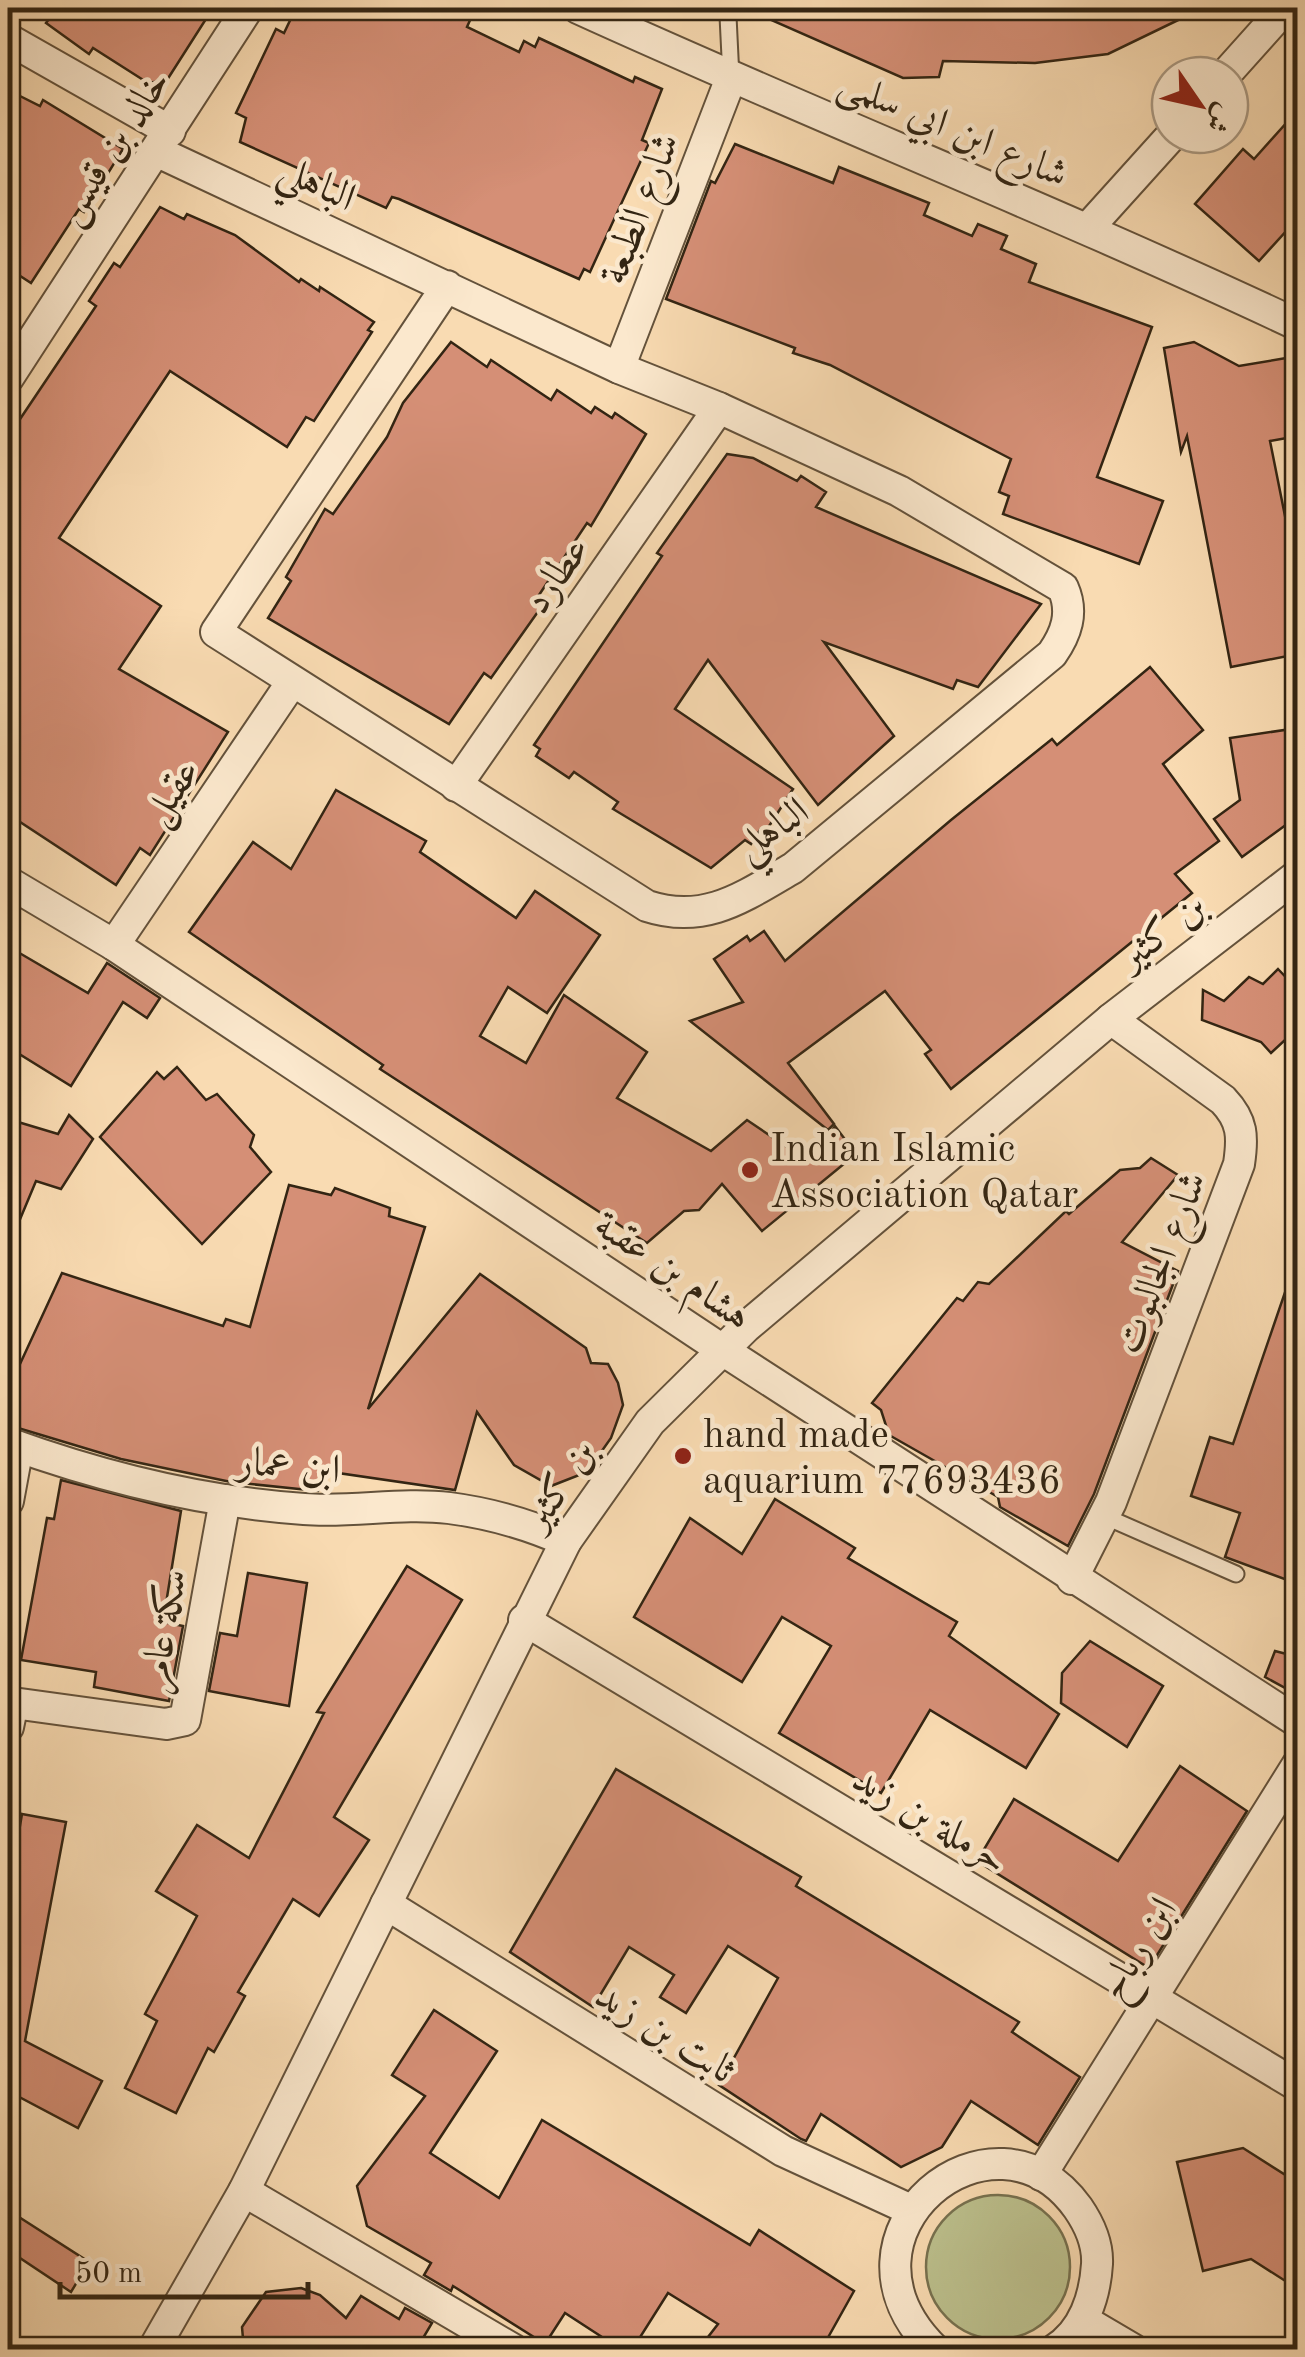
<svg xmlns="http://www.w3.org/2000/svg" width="1305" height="2357" font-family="'Old Standard TT',Amiri,serif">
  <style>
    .green { fill: #bcc08d; stroke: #787250; stroke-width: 2.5 }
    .building { fill: #d58f76; stroke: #332513; stroke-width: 2.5 }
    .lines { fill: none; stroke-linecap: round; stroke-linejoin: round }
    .service-casing { stroke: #64523b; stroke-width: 19 }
    .minor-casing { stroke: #64523b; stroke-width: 34 }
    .service { stroke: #fbe8cd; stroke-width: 15 }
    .minor { stroke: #fbe8cd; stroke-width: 30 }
    .poi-dot { fill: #8f2418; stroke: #fbe8cd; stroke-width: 4 }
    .labels { text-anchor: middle; stroke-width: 9; stroke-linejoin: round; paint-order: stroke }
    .street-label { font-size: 40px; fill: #332513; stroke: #fbe8cd }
    .poi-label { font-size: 40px; fill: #332513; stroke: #fbe8cd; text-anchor: start }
  </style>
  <rect width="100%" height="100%" fill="#f9dbb2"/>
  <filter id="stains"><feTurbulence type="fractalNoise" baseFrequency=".002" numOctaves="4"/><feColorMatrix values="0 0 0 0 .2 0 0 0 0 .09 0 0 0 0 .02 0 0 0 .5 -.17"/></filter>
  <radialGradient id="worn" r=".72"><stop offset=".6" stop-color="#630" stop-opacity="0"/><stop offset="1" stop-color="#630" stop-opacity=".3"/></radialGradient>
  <circle class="green" cx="998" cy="2267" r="72"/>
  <g class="building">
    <path d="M57 8H213L167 80 148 83 93 48 89 54 46 23Z"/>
    <path d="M296 8H449L471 18 467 27 519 52 524 41 535 47 539 38 633 82 635 77 662 89 642 140 649 143 590 272 584 269 579 279 399 199 392 197 386 208 240 142 246 118 236 113 276 29 284 33Z"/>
    <path d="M744 8H1203L1108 54 1035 63 943 61 939 77 903 78Z"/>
    <path d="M8 90 40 106 43 100 123 149 84 212 79 209 31 283 8 268Z"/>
    <path d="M1298 110V218L1259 261 1195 204 1243 149 1254 159Z"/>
    <path d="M735 144 833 183 839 167 929 203 924 215 972 236 978 224 1007 236 1001 249 1036 264 1029 282 1152 327 1097 477 1163 501 1139 564 1003 514 1009 496 999 492 1011 459 830 365 793 353 795 348 666 299 711 181 715 183Z"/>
    <path d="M160 207 184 219 187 214 235 235 299 282 301 279 319 291 320 287 374 322 368 330 372 332 314 421 306 417 287 447 170 371 59 538 161 606 119 669 228 732 150 855 140 848 116 885 8 814V437L96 306 89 301 114 263 120 267Z"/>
    <path d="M451 342 487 367 491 360 551 400 557 390 591 413 595 407 612 418 615 413 646 434 591 526 587 523 535 601 542 606 491 678 484 673 449 724 268 618 291 581 286 577 325 509 333 514 387 437 403 403Z"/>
    <path d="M1194 342 1239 366 1298 356V436L1270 441 1298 581V654L1231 667 1187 436 1181 452 1164 348Z"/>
    <path d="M727 454 753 458 797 481 801 476 826 492 816 507 1041 604 978 687 957 680 953 689 824 642 894 736 818 805 708 660 675 709 793 789 764 834 760 830 751 844 745 840 711 868 613 809 618 802 574 772 569 778 536 756 540 749 534 745 662 556 657 553Z"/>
    <path d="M1150 667 1203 730 1163 764 1219 841 1175 874 1192 893 951 1089 925 1054 931 1050 885 991 788 1063 834 1124 828 1130 690 1021 743 1002 714 959 747 936 750 941 764 931 785 961 951 820 1052 739 1057 745Z"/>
    <path d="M1298 728V816L1242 857 1214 819 1240 800 1230 738Z"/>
    <path d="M336 790 426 841 420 852 516 918 535 891 600 935 547 1013 508 987 480 1036 526 1063 564 995 647 1052 617 1098 711 1151 747 1120 809 1162 835 1126 856 1154 762 1231 722 1184 699 1210 684 1211 647 1243 380 1069 383 1065 189 932 253 842 291 869Z"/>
    <path d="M16 951 88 993 107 963 160 998 147 1018 123 1002 71 1086 8 1047V965Z"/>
    <path d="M1278 969 1298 990V1028L1271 1053 1261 1042 1202 1020 1203 990 1224 1001 1249 977 1263 984Z"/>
    <path d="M177 1067 206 1100 217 1094 254 1135 250 1147 271 1172 202 1244 100 1137 157 1072 164 1079Z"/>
    <path d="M69 1115 93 1139 61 1189 36 1181 8 1248V1119L58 1134Z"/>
    <path d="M1151 1158 1178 1175 1122 1242 1178 1271 1094 1494 1068 1546 1000 1507 998 1497 889 1435 881 1410 872 1403 957 1298 963 1301 978 1282 989 1284 1066 1211 1069 1214 1120 1170 1140 1168Z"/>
    <path d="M289 1185 331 1195 335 1188 390 1208 389 1216 425 1227 368 1409 480 1274 586 1348 591 1363 608 1364 618 1383 623 1405 611 1438 587 1472 551 1486 514 1465 477 1412 455 1490 324 1471 318 1491 231 1482 121 1459 8 1425V1390L62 1273 223 1326 226 1319 250 1327Z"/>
    <path d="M1293 1269 1298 1270V1584L1225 1557 1240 1513 1191 1496 1210 1437 1233 1444Z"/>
    <path d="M61 1480 181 1511 163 1622 183 1626 169 1701 94 1687 96 1672 21 1660 47 1518 54 1519Z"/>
    <path d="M775 1499 855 1548 848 1558 957 1622 949 1636 1059 1714 1026 1768 930 1710 881 1793 779 1733 831 1646 782 1617 742 1682 634 1617 690 1518 742 1554Z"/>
    <path d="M407 1566 462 1600 334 1817 369 1840 319 1916 293 1899 238 1992 245 1996 214 2052 208 2048 176 2113 125 2088 157 2021 145 2014 197 1916 156 1891 197 1825 249 1858 324 1713 317 1712Z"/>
    <path d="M248 1573 307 1583 289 1706 209 1691 220 1633 237 1636Z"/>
    <path d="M1090 1641 1163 1686 1127 1747 1061 1703 1062 1673Z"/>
    <path d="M1275 1651 1298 1657V1695L1265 1677Z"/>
    <path d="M1180 1766 1247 1811 1149 1968 977 1861 1014 1799 1118 1861Z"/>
    <path d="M616 1769 801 1877 796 1886 1019 2022 1012 2032 1080 2077 1038 2145 971 2101 942 2147 901 2167 821 2114 806 2141 801 2139 719 2085 778 1978 728 1946 686 2013 660 1997 674 1975 629 1947 593 2007 510 1952Z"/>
    <path d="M22 1814 66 1822 25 2041 102 2081 78 2128 8 2091V1896Z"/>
    <path d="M434 2010 497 2051 430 2153 499 2198 542 2120 750 2245 759 2230 854 2291 821 2350H698L718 2324 668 2293 632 2350H622L565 2313 545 2344 453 2286 451 2291 424 2275 431 2263 367 2226 357 2186 425 2096 392 2075Z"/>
    <path d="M1243 2148 1298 2183V2289L1251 2259 1203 2271 1177 2162Z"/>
    <path d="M8 2210 89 2262 71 2292 8 2250Z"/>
    <path d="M301 2288 320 2295 346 2318 361 2296 399 2319 405 2308 432 2323 416 2350H244L242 2327 266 2292Z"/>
  </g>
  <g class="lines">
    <g class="service-casing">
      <g id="service">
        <path d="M728 16 731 78"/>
        <path d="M1104 1516 1236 1574"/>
      </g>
    </g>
    <g class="minor-casing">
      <g id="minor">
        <path d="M578 8C817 117 1060 213 1298 325"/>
        <path d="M8 39 170 131"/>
        <path d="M1225 75 1285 8"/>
        <path d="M156 151 619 368 719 408 899 491 1063 588C1074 613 1066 634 1052 654L793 868C743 897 705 925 647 906L216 632 447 286"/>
        <path d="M1089 227 1172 135"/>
        <path d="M619 368 731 78"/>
        <path d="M8 378 248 8"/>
        <path d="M456 786 719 408"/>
        <path d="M8 882 114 945 721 1349 1298 1722"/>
        <path d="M114 945 292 682"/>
        <path d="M8 1443C102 1477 203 1502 304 1509 352 1513 401 1502 449 1508 488 1513 530 1525 566 1541"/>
        <path d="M8 1501 18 1447"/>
        <path d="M1072 1579 1111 1502 1239 1164C1243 1137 1243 1121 1223 1100L1111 1019"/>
        <path d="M524 1620 1298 2086"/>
        <path d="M8 1727 13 1703 166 1724 185 1720 225 1500"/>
        <path d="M386 1904 783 2151 911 2210"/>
        <path d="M1041 2175 1298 1764"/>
        <path d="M244 2191 514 2350"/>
        <path d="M1083 2320 1134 2350"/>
        <path d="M153 2350 244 2191 566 1541 650 1422 746 1327 1111 1019 1298 875"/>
        <path d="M935 2350C816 2234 994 2090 1078 2208 1089 2224 1098 2244 1097 2264 1095 2296 1084 2332 1054 2350"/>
      </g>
    </g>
    <use href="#service" class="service"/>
    <use href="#minor" class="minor"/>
  </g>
  <g class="poi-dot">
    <circle cx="750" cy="1170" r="10"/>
    <circle cx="683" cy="1456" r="10"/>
  </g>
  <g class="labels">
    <g class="street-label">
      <text transform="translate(954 127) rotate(23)" y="14">شارع ابن ابي سلمى</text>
      <text transform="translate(111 146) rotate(-57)" y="14">خالد بن قيس</text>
      <text transform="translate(318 182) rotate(25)" y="14">الباهلي</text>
      <text transform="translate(638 208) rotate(-69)" y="14">شارع الطبعة</text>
      <text transform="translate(555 574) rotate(-55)" y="14">عطارد</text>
      <text transform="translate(170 791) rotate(-56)" y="14">عقيل</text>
      <text transform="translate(771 828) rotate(-35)" y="14">الباهلي</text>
      <text transform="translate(1161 930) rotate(-38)" y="14">بن كثير</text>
      <text transform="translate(1159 1262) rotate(-69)" y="14">شارع الجالبوت</text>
      <text transform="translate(674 1269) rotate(34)" y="14">هشام بن عقبة</text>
      <text transform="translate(289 1464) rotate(5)" y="14">ابن عمار</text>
      <text transform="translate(558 1484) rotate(-56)" y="14">بن كثير</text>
      <text transform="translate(162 1630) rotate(-80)" y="14">سكة عامر</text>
      <text transform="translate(931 1818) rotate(31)" y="14">حرملة بن زيد</text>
      <text transform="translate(1136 1948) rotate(-58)" y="14">ابن رباح</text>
      <text transform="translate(666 2031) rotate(32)" y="14">ثابت بن زيد</text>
    </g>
    <g class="poi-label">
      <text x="770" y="1161">Indian Islamic<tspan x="770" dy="46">Association Qatar</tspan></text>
      <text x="703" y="1447">hand made<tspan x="703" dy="46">aquarium 77693436</tspan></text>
    </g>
  </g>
  <rect width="1305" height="2357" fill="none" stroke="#f9dbb2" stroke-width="40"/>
  <rect x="10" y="10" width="1285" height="2337" fill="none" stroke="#332513" stroke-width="5"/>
  <rect x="20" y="20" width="1265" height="2317" fill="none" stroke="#332513" stroke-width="2.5"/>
  <g transform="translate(1200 105) rotate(124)"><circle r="48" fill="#fbe8cd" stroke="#ab9a83" stroke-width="2.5"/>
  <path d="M0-8L18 38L0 25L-18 38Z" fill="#8f2418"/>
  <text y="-15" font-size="28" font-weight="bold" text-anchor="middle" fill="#332513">ش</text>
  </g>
  <path d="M60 2282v15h248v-15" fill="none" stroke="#332513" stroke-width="5"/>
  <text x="75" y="2282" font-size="30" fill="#332513" stroke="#fbe8cd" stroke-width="8" paint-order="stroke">50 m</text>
  <rect width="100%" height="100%" filter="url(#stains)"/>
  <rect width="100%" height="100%" fill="url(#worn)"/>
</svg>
